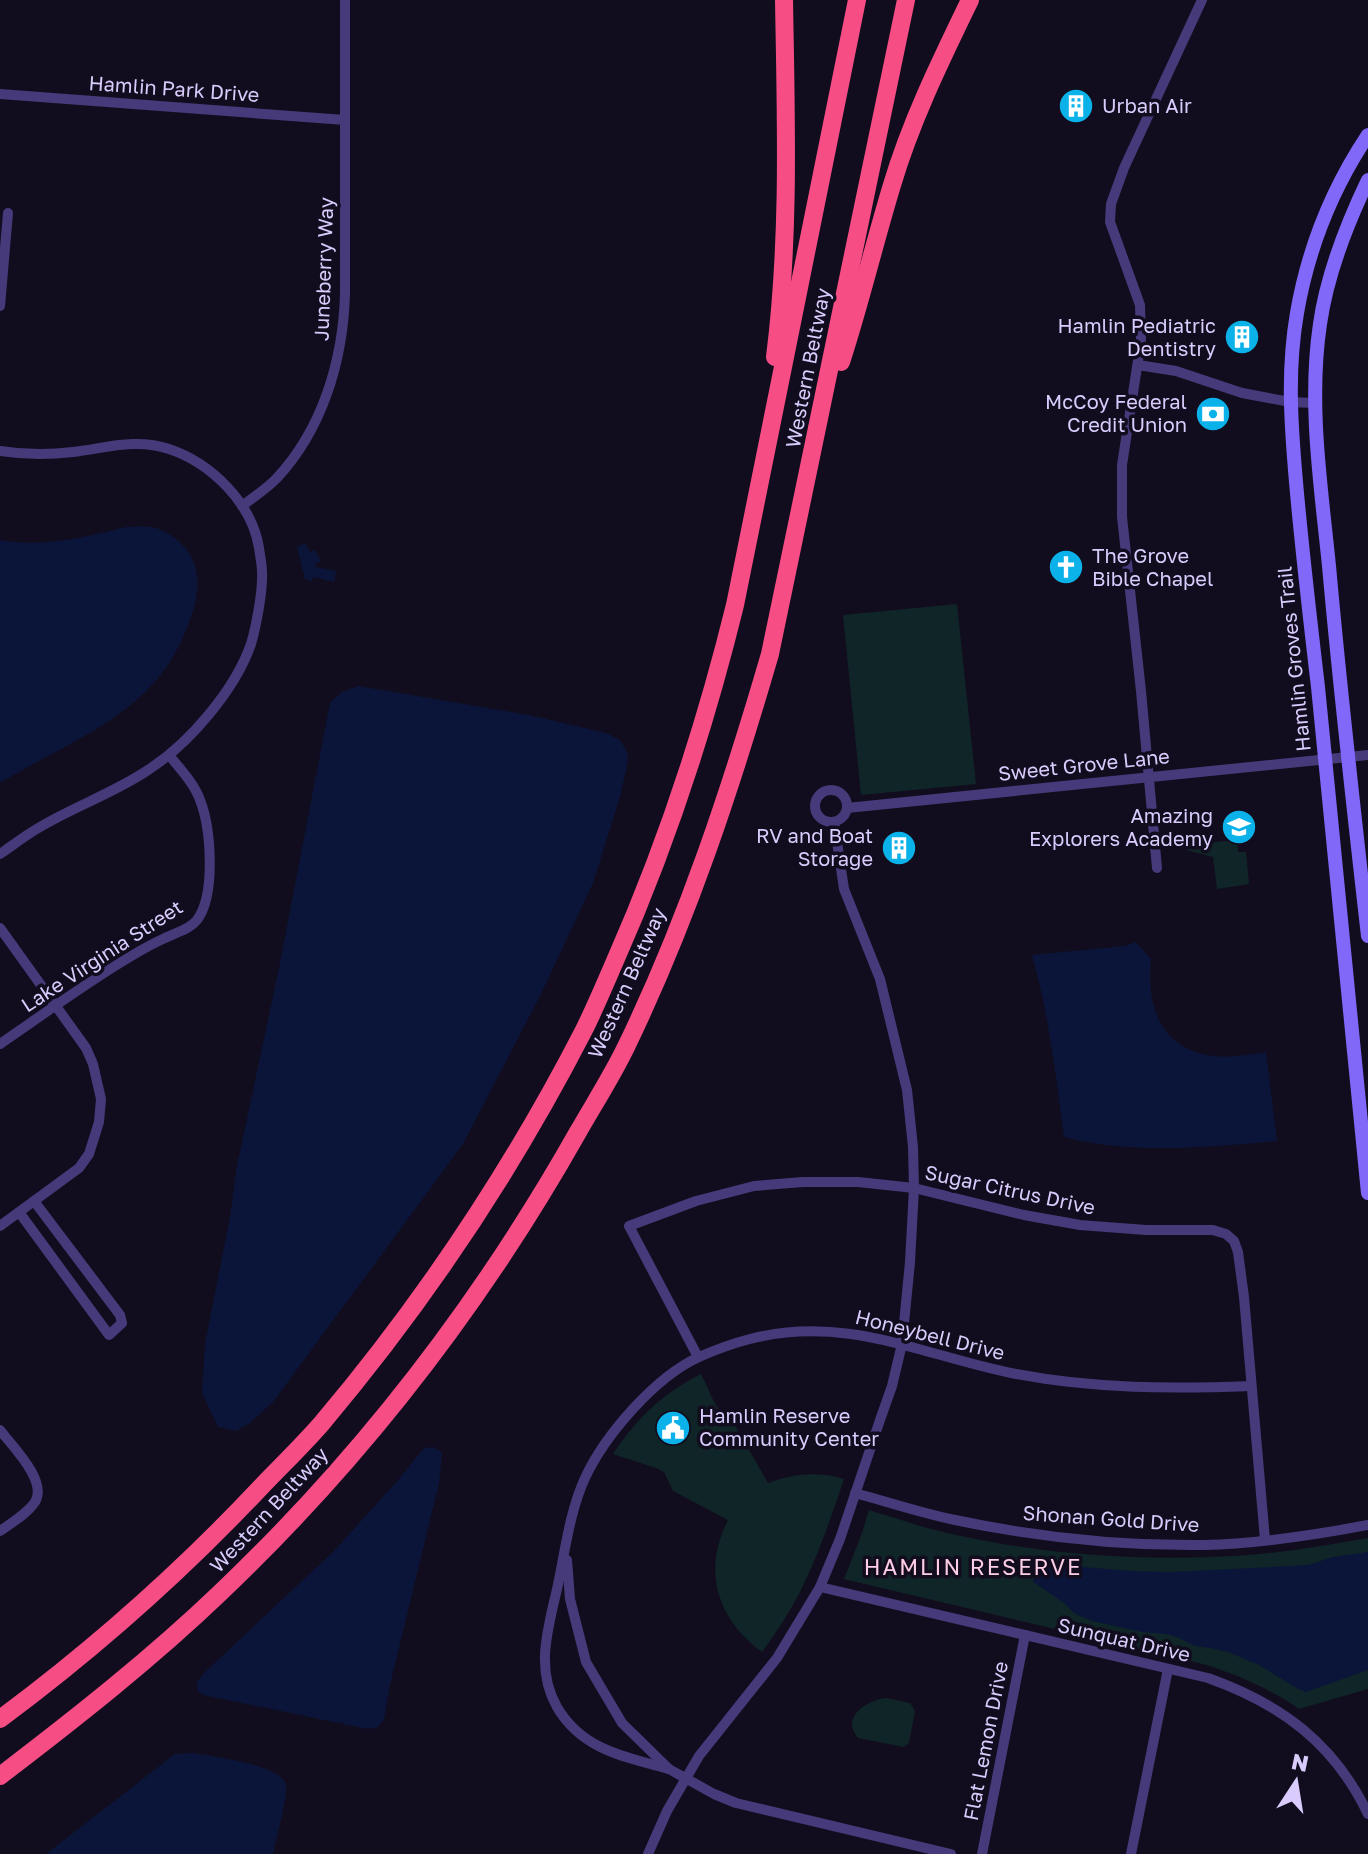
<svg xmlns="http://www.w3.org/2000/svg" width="1368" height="1854" font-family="'Golos Text',sans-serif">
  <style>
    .green { fill: #102527 }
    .water { fill: #0b1539 }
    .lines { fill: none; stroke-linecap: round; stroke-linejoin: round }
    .minor { stroke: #463a7a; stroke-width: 10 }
    .secondary { stroke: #8168f8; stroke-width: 14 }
    .motorway { stroke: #f64d85; stroke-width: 18 }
    .labels { text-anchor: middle; stroke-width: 7; stroke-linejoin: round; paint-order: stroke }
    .street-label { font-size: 20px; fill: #d9ccfd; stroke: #120d1e }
    .poi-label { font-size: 20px; fill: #d9ccfd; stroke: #120d1e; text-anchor: end }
    .neighbourhood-label { font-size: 22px; letter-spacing: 2px; fill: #fdcee5; stroke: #120d1e }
  </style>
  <rect width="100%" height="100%" fill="#120d1e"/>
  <g class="green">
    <path d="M957 604 976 784 861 795 843 615Z"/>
    <path d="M1237 840 1238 852H1246L1249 884 1217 889 1213 857 1186 850 1185 845Z"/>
    <path d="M701 1374C710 1391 716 1414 734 1424L768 1483C794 1474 817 1471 844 1479 831 1518 818 1556 800 1592 789 1613 776 1633 762 1652 717 1619 702 1571 728 1520L673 1491 664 1472 656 1468 613 1454C636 1419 663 1393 701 1374Z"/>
    <path d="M869 1510C892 1517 915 1525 939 1531 1043 1556 1153 1563 1260 1554 1296 1551 1332 1544 1368 1538V1689L1299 1709C1270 1689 1240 1676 1207 1665L844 1579 862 1533Z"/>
    <path d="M886 1698 910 1703 915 1711 909 1743 904 1747 858 1738C840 1717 867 1700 886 1698Z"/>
  </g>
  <g class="water">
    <path d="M126 527C134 527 143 526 151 527 170 530 190 548 195 566 201 586 195 606 188 625 156 714 74 738 0 783V540C40 548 87 537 126 527Z"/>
    <path d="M305 543 310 552 315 550 321 561 315 564 316 567 336 571 334 582 313 577 312 581 305 579 297 547Z"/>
    <path d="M358 686 529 715 606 733 620 740 627 752 628 761 620 797 593 883 541 994 463 1144 273 1402 250 1423 236 1431 218 1427 202 1393 205 1344 230 1217 237 1166 279 968 330 703 342 692Z"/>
    <path d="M1136 942 1151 959C1146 1008 1161 1050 1215 1056 1232 1058 1250 1054 1266 1052L1277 1141C1207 1147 1133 1155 1064 1137 1056 1076 1049 1015 1032 955L1125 946Z"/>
    <path d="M434 1447 442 1453 439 1483 390 1685 384 1719 378 1727 368 1729 203 1695 197 1690V1682L206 1671 334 1551 398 1480 424 1448Z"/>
    <path d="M1368 1552V1670L1306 1692 1298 1689 1259 1665 1228 1652 1210 1648 1195 1646 1179 1638 1167 1634 1142 1632 1092 1621 1074 1613 1064 1603 1033 1582 1037 1566 1049 1564 1131 1571 1172 1572 1309 1565 1332 1557Z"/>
    <path d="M193 1753C212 1757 282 1764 286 1785 288 1795 276 1840 273 1854H46L175 1754Z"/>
  </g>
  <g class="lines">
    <g class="minor">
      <path d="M0 94 345 120"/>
      <path d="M0 306 8 213"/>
      <path d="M1138 365 1176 371 1242 393 1290 402 1314 403"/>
      <path d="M0 451C25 455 48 455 73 452 106 448 136 438 169 449 211 463 252 503 259 548 260 556 262 564 262 572 263 591 256 627 251 644 235 690 189 744 148 770 114 793 75 806 40 827 26 835 13 845 0 854"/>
      <path d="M242 506C254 497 266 489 276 479 323 429 343 360 345 294V0"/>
      <circle cx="831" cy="806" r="16"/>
      <path d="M847 808 1368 755"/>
      <path d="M1157 868 1141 691 1122 517V465L1141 341 1140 305 1110 222 1111 204 1124 168 1202 0"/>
      <path d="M0 928 86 1048 93 1064 101 1099 99 1122 89 1154 79 1168 0 1226"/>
      <path d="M0 1044C44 1014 87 982 133 955 143 949 154 943 165 938 176 932 189 930 197 920 216 895 211 828 200 800 194 783 180 769 169 755"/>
      <path d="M19 1212 109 1335 122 1323 120 1315 34 1201"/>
      <path d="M698 1357 629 1226 696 1201 754 1186 803 1182H858L914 1188 1024 1215 1080 1225 1146 1230H1213L1226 1234 1234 1241 1238 1252 1244 1297 1265 1540"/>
      <path d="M0 1430C12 1446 48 1481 35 1502 27 1514 11 1523 0 1531"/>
      <path d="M855 1493C888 1502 921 1513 955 1520 1036 1537 1121 1546 1204 1545 1259 1544 1315 1535 1368 1525"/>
      <path d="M567 1560 570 1599 586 1662 622 1723 669 1769 714 1794 736 1803 951 1854"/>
      <path d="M820 1587 1208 1678C1281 1704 1334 1743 1368 1814"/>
      <path d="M669 1769C625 1757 582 1750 557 1707 535 1669 548 1629 557 1589 565 1553 569 1513 585 1478 605 1435 655 1377 699 1357 715 1350 734 1343 750 1339 847 1314 924 1356 1016 1374 1094 1389 1173 1389 1251 1386"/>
      <path d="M648 1854 667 1811 699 1756 777 1658 820 1587 840 1539 880 1420 892 1386 902 1344 910 1262 914 1188 913 1147 907 1090 880 979 844 889 834 822"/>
      <path d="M982 1854 1025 1635"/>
      <path d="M1131 1854 1168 1669"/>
    </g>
    <g class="secondary">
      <path d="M1368 135C1332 189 1308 249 1297 313 1287 371 1291 424 1296 482 1302 551 1310 619 1318 687 1336 856 1351 1025 1368 1193"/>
      <path d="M1368 180C1346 226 1327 274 1320 324 1308 404 1321 486 1329 566 1340 690 1354 813 1368 936"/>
    </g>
    <g class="motorway">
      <path d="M775 357C790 238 786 119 784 0"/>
      <path d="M841 362C860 304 874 244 892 185 911 121 941 60 970 0"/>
      <path d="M0 1719C93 1650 181 1572 261 1487 281 1466 303 1445 322 1423 424 1302 512 1170 584 1030 595 1008 605 984 615 961 666 846 705 727 735 605L857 0"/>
      <path d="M0 1776C76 1718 151 1659 220 1593 362 1458 482 1302 578 1132 594 1104 612 1076 626 1047 687 921 731 788 770 654L906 0"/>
    </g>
  </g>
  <defs>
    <g id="building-disc" transform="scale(1.8)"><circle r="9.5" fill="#0bb2e9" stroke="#120d1e"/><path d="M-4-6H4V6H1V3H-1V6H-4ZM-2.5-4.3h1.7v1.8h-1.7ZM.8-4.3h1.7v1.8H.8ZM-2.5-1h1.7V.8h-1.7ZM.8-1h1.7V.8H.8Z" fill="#fff"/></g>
    <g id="bank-disc" transform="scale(1.8)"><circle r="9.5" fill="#0bb2e9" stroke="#120d1e"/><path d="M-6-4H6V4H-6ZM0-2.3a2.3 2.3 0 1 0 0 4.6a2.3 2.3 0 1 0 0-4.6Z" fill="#fff"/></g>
    <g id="church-disc" transform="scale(1.8)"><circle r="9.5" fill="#0bb2e9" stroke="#120d1e"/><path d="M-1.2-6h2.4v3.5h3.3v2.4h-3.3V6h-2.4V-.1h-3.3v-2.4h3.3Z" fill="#fff"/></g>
    <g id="school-disc" transform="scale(1.8)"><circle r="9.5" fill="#0bb2e9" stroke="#120d1e"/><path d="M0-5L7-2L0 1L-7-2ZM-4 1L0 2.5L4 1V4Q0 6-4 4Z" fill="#fff"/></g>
    <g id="civic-disc" transform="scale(1.8)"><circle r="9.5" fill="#0bb2e9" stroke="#120d1e"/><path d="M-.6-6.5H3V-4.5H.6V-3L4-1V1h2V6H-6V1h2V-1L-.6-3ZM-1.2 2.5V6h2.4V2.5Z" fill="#fff"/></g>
  </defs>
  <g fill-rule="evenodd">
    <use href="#building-disc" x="1076" y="106"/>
    <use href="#building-disc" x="1242" y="337"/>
    <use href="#bank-disc" x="1213" y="414"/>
    <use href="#church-disc" x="1066" y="567"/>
    <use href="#school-disc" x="1239" y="827"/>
    <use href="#building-disc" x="899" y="848"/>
    <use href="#civic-disc" x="673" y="1428"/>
  </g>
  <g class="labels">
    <g class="street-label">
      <text transform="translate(174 89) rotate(4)" y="7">Hamlin Park Drive</text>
      <text transform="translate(324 269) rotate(-88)" y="7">Juneberry Way</text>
      <text transform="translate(808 368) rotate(-79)" y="7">Western Beltway</text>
      <text transform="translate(1294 659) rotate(-96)" y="7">Hamlin Groves Trail</text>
      <text transform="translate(1084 765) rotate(-6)" y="7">Sweet Grove Lane</text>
      <text transform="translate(102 956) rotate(-33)" y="7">Lake Virginia Street</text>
      <text transform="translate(627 983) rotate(-66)" y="7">Western Beltway</text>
      <text transform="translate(1010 1190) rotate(12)" y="7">Sugar Citrus Drive</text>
      <text transform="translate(930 1335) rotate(14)" y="7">Honeybell Drive</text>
      <text transform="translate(269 1510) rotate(-47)" y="7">Western Beltway</text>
      <text transform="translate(1111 1519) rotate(4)" y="7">Shonan Gold Drive</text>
      <text transform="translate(1124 1640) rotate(13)" y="7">Sunquat Drive</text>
      <text transform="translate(986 1741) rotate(-79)" y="7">Flat Lemon Drive</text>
    </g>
    <g class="poi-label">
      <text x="1102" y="113" text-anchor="start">Urban Air</text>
      <text x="1216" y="333">Hamlin Pediatric<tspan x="1216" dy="23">Dentistry</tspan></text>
      <text x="1187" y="409">McCoy Federal<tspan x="1187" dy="23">Credit Union</tspan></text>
      <text x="1092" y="563" text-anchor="start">The Grove<tspan x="1092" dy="23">Bible Chapel</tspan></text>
      <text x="1213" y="823">Amazing<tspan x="1213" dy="23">Explorers Academy</tspan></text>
      <text x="873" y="843">RV and Boat<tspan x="873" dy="23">Storage</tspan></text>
      <text x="699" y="1423" text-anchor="start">Hamlin Reserve<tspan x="699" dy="23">Community Center</tspan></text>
    </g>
    <g class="neighbourhood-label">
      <text x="973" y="1575">HAMLIN RESERVE</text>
    </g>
  </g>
  <g transform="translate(1296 1782) rotate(12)" stroke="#120d1e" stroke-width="6" paint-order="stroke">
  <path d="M0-6L14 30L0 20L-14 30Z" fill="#d9ccfd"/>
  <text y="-12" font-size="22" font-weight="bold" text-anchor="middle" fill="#d9ccfd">N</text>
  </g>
</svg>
